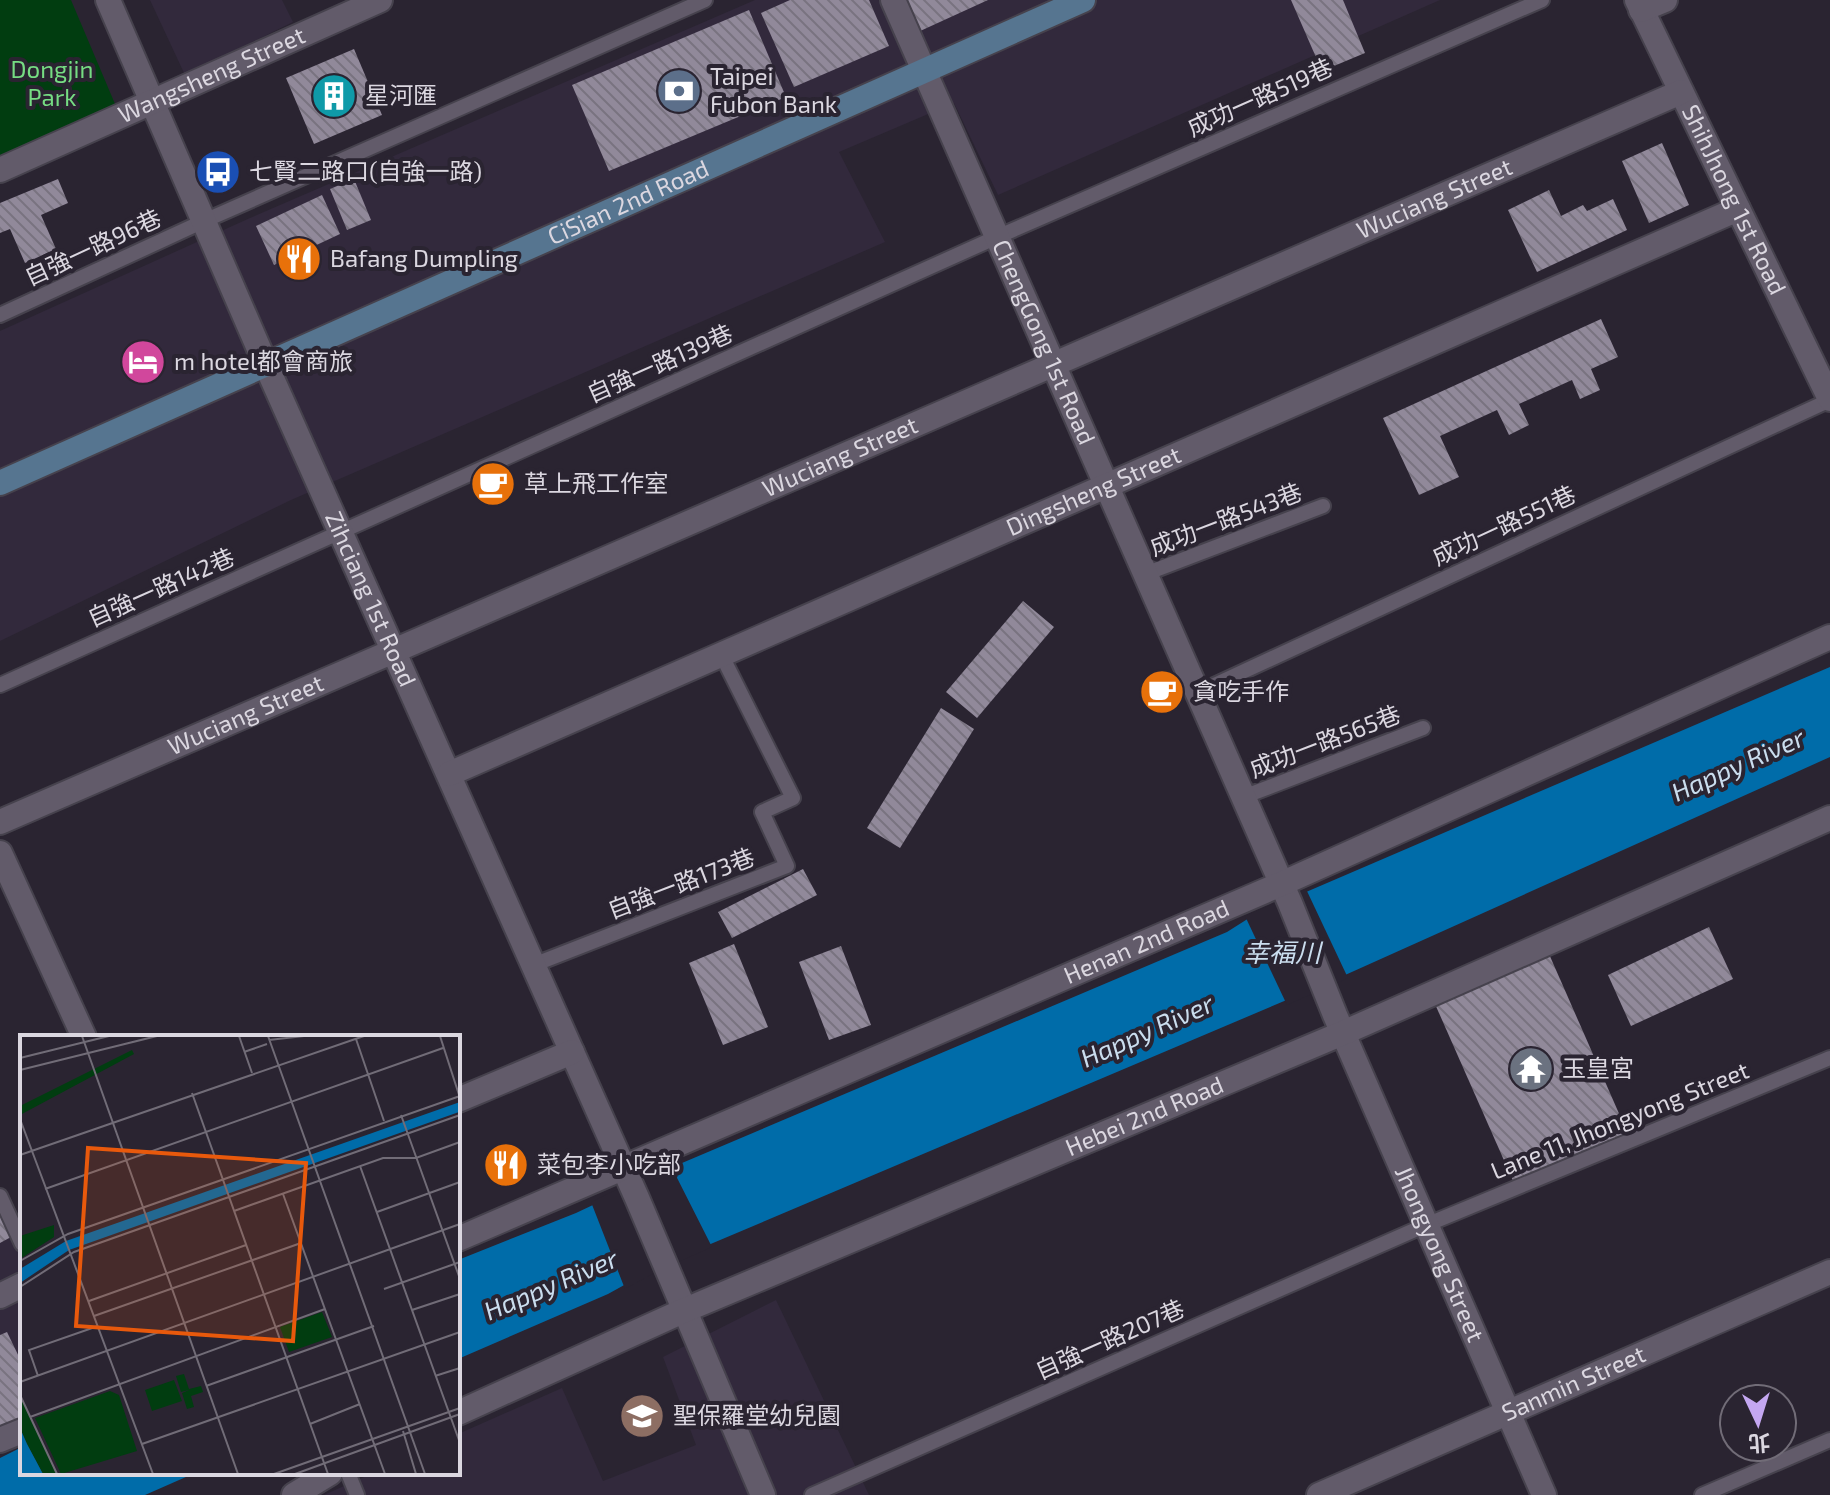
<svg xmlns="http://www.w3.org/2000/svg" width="1830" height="1495" font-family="'Exo 2','Noto Sans TC',sans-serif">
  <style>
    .built { fill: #32293c }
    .park { fill: #013d10 }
    .water { fill: #006ca9 }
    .pier { fill: #2a2431 }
    .building { fill: url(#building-back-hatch) }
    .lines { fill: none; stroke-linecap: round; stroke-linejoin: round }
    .lane-casing { stroke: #46424d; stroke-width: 18 }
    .street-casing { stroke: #46424d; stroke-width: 28 }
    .secondary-casing { stroke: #46424d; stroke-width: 28 }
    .lane { stroke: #625b6a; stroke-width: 14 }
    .street { stroke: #625b6a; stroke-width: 24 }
    .secondary { stroke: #567590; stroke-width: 24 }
    .labels { text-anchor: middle; stroke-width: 8; stroke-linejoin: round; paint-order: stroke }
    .park-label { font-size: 24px; fill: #76dc83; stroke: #2a2431 }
    .street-label { font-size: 24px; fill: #dbd7e0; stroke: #2a2431 }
    .poi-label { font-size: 24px; fill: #dbd7e0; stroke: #2a2431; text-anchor: start }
    .water-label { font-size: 26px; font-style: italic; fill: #caddee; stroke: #2a2431 }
    .inset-river { fill: none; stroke: #006ca9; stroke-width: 4 }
    .inset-road { fill: none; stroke: #716c77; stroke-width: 2 }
    .view { fill: #e8590c; fill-opacity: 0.15; stroke: #e8590c; stroke-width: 4 }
    .inset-edge { fill: none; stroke: #dbd7e0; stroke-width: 4 }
  </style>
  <defs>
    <pattern id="building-back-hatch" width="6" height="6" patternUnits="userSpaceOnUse" patternTransform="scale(2)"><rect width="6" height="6" fill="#91899a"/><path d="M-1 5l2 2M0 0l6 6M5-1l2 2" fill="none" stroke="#797380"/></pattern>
  </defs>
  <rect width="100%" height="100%" fill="#2a2431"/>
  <g class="built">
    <path d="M150 0H282L293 22 185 75Z"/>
    <path d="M755 0H1440L998 195 954 103 839 152 885 242 291 500 0 641V331L250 218Z"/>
    <path d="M0 1187 22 1235V1419L0 1428Z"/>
    <path d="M776 1300 869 1495H324L373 1473H458V1434L562 1388 603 1481 696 1445 663 1357Z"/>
  </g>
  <path class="park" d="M0 0H71L118 111 0 162Z"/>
  <g class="water">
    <path d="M1830 667V757L1334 980 713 1243 655 1268 608 1294 458 1359V1260L576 1213 682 1163 1227 932 1257 913Z"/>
    <path d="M22 1447V1473H195L145 1495H0V1458Z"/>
  </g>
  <g class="pier">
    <path d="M1306 889 1348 978 1287 1005 1245 916Z"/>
    <path d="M670 1164 712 1247 656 1272 625 1289 591 1202Z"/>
  </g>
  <g class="building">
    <path d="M790 0H869L889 46 794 87 761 13Z"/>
    <path d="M903 0H988L918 32Z"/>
    <path d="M1291 0H1343L1365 53 1322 71Z"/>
    <path d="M749 10 786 97 609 171 572 85Z"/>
    <path d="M354 49 382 115 314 144 286 78Z"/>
    <path d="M1662 143 1689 205 1649 223 1622 161Z"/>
    <path d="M58 179 68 203 41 215 56 249 25 263 10 229 0 233V203Z"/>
    <path d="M354 179 371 220 347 230 330 189Z"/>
    <path d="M1549 190 1561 216 1583 205 1587 211 1613 199 1627 230 1537 272 1508 210Z"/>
    <path d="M322 195 340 234 274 265 256 226Z"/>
    <path d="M1601 319 1618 357 1591 369 1600 390 1580 399 1572 380 1519 404 1529 425 1509 435 1497 410 1440 436 1459 477 1419 495 1383 418Z"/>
    <path d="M1023 601 1054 627 977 718 946 692Z"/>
    <path d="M941 708 974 729 900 848 867 828Z"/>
    <path d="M803 869 817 895 732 938 718 912Z"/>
    <path d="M1709 927 1733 979 1631 1026 1608 975Z"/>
    <path d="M734 944 768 1027 723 1045 689 963Z"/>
    <path d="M841 946 871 1025 829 1040 799 962Z"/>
    <path d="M1549 954 1628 1134 1514 1183 1435 1004Z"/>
    <path d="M0 1215 11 1237 0 1243Z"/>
    <path d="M7 1332 22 1363V1418L4 1426 0 1425V1335Z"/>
  </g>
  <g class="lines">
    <g class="lane-casing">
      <g id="lane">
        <path d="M0 315 204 221 705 0"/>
        <path d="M1145 574 1323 506"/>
        <path d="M0 685 997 237 1542 0"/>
        <path d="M1197 693 1830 400"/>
        <path d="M1243 797 1423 728"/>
        <path d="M533 965 787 866 762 812 793 798 721 654"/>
        <path d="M0 1196 22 1244"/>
        <path d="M348 1473 357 1495"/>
        <path d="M812 1495 1426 1225 1830 1058"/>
        <path d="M1702 1495 1830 1440"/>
      </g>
    </g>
    <g class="street-casing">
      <g id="street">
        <path id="s1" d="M108 0 266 365 637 1198 763 1495"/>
        <path id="s2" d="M893 0 1290 903 1335 1015 1544 1495"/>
        <path id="s3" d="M1637 0 1830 399"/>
        <path d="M1641 10 1665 0"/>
        <path id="s4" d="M0 170 380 0"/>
        <path id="s5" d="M449 774 1738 209"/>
        <path id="s6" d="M0 822 1681 92"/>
        <path d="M0 853 84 1037"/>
        <path d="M458 1100 572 1052"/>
        <path id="s7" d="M458 1239 1281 884 1830 637"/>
        <path d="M0 1296 22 1285"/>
        <path id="s8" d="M458 1413 683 1311 1343 1033 1830 818"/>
        <path d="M0 1440 22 1431"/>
        <path d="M294 1495 330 1473"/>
        <path id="s9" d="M1319 1495 1830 1272"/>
      </g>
    </g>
    <g class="secondary-casing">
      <g id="secondary">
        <path id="s10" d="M0 483 1083 0"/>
      </g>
    </g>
    <use href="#lane" class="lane"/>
    <use href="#street" class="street"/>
    <use href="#secondary" class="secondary"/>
  </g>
  <defs>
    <g id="bank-disc" transform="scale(2.3)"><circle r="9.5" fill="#5c6f8a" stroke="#2a2431"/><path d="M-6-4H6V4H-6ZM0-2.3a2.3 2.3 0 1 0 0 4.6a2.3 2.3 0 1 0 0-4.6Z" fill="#fff"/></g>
    <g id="building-disc" transform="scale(2.3)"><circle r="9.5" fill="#0f9aa8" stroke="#2a2431"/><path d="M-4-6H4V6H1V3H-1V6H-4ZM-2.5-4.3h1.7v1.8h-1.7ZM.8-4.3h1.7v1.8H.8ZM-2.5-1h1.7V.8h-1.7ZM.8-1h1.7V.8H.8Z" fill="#fff"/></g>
    <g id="bus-disc" transform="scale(2.3)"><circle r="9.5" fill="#1a4fb4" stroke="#2a2431"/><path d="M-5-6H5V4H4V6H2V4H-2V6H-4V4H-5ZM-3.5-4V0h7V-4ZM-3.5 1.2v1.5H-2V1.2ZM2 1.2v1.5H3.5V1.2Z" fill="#fff"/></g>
    <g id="restaurant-disc" transform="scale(2.3)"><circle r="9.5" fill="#e8710a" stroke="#2a2431"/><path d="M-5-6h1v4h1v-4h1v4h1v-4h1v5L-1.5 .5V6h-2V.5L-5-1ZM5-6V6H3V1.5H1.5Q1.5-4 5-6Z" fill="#fff"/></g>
    <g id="hotel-disc" transform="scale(2.3)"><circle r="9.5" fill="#d1479c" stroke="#2a2431"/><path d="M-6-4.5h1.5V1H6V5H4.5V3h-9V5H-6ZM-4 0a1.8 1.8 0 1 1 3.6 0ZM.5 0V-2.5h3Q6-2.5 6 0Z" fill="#fff"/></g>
    <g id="cafe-disc" transform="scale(2.3)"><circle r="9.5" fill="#e8710a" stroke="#2a2431"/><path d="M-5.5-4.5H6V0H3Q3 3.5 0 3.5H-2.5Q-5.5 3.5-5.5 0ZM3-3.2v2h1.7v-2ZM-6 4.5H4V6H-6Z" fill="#fff"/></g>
    <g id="temple-disc" transform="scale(2.3)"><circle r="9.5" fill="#6b7280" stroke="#2a2431"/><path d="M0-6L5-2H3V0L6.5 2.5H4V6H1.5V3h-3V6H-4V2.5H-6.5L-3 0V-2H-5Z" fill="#fff"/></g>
    <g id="school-disc" transform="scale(2.3)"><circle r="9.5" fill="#8d6e63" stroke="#2a2431"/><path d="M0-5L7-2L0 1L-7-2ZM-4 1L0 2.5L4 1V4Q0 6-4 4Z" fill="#fff"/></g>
  </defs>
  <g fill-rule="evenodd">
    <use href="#bank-disc" x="679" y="91"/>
    <use href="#building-disc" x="334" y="96"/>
    <use href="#bus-disc" x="218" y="172"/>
    <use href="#restaurant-disc" x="299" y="259"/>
    <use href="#hotel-disc" x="143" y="362"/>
    <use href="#cafe-disc" x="493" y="484"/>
    <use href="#cafe-disc" x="1162" y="692"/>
    <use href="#temple-disc" x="1531" y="1069"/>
    <use href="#restaurant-disc" x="506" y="1165"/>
    <use href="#school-disc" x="642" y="1416"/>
  </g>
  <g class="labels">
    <g class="park-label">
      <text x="52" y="78">Dongjin<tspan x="52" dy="28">Park</tspan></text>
    </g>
    <g class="street-label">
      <text dy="8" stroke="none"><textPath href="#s4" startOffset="232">Wangsheng Street</textPath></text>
      <text transform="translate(1260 98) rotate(-24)" y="8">成功一路519巷</text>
      <text dy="8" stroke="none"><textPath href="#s6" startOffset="1564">Wuciang Street</textPath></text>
      <text dy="8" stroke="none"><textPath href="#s3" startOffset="222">ShihJhong 1st Road</textPath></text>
      <text dy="8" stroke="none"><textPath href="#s10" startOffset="688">CiSian 2nd Road</textPath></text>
      <text transform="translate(93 248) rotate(-25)" y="8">自強一路96巷</text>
      <text dy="8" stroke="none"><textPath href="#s2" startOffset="374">ChengGong 1st Road</textPath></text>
      <text transform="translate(660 364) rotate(-24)" y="8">自強一路139巷</text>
      <text dy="8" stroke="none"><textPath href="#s6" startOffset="916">Wuciang Street</textPath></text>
      <text dy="8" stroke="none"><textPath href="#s5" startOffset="704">Dingsheng Street</textPath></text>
      <text transform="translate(1226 520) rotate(-21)" y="8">成功一路543巷</text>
      <text transform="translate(1504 526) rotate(-25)" y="8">成功一路551巷</text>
      <text transform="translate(161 588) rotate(-24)" y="8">自強一路142巷</text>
      <text dy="8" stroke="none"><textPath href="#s1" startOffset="654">Zihciang 1st Road</textPath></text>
      <text dy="8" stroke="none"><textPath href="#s6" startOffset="268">Wuciang Street</textPath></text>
      <text transform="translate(1325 742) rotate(-21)" y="8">成功一路565巷</text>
      <text transform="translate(681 884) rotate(-21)" y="8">自強一路173巷</text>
      <text dy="8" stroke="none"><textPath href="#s7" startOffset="750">Henan 2nd Road</textPath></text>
      <text dy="8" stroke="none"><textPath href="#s8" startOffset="748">Hebei 2nd Road</textPath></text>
      <text transform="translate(1620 1121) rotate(-22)" y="8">Lane 11, Jhongyong Street</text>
      <text dy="8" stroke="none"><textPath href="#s2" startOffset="1368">Jhongyong Street</textPath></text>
      <text transform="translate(1110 1340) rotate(-24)" y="8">自強一路207巷</text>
      <text dy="8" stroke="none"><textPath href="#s9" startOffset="278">Sanmin Street</textPath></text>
    </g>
    <g class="poi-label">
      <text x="710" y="85">Taipei<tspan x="710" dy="28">Fubon Bank</tspan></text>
      <text x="365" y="104">星河匯</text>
      <text x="249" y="180">七賢二路口(自強一路)</text>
      <text x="330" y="267">Bafang Dumpling</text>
      <text x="174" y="370">m hotel都會商旅</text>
      <text x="524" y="492">草上飛工作室</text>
      <text x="1193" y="700">貪吃手作</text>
      <text x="1562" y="1077">玉皇宮</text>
      <text x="537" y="1173">菜包李小吃部</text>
      <text x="673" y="1424">聖保羅堂幼兒園</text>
    </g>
    <g class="water-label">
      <text transform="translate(1738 765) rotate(-24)" y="9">Happy River</text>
      <text x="1282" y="962">幸福川</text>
      <text transform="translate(1147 1031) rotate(-24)" y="9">Happy River</text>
      <text transform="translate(551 1285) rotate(-23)" y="9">Happy River</text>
    </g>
  </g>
  <g transform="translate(20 1035)">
    <rect width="440" height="440" fill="#2a2431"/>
    <path d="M112 15 114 19 0 80V71ZM34 190V202L0 224V201ZM302 277 312 302 269 317 260 292ZM164 339 169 354 181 351 183 357 171 361 174 372 167 374 162 358 169 355 161 357 156 341ZM154 345 162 366 132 376 125 355ZM90 356 99 360 117 416 41 439 15 383ZM0 360 37 439H23L7 409 0 393Z" fill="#013d10"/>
    <path d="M440 67 439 77 49 215 0 248V234L46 206ZM0 393 7 409 23 439H0Z" fill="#006ca9"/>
    <path class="inset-river" d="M0 409 14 439"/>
    <path class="inset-road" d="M62 1 218 439M219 1 232 38M248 1 405 439M420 1 440 63M336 4 364 86M249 5 284 1M224 17 247 9M0 23 89 1M0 35 137 1M172 58 308 439M381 80 440 244M0 84 133 439M0 120 344 1M340 131 440 408M25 154 423 13M263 159 365 439M214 176 363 123H396L440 107M357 177 440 147M0 226 48 199 440 61M0 252 54 217 440 80M364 254 440 227M69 266 226 210M392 275 440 259M74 281 281 208M18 341 9 315 78 291M415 341 440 333M0 347 440 189M186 351 354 291M0 360 37 439M10 382 305 274M290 389 340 369M383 396 396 439M122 409 440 297M254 439 440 373M275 439 440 379"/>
    <path class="view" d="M68 113 286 128 273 306 56 291Z"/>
    <rect width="440" height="440" class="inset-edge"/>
  </g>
  <g transform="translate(1758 1423) rotate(176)"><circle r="38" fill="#2a2431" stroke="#716c77" stroke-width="2"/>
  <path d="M0-6L14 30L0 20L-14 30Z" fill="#c4a7f1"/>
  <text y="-12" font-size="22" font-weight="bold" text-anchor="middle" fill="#dbd7e0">北</text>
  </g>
</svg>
